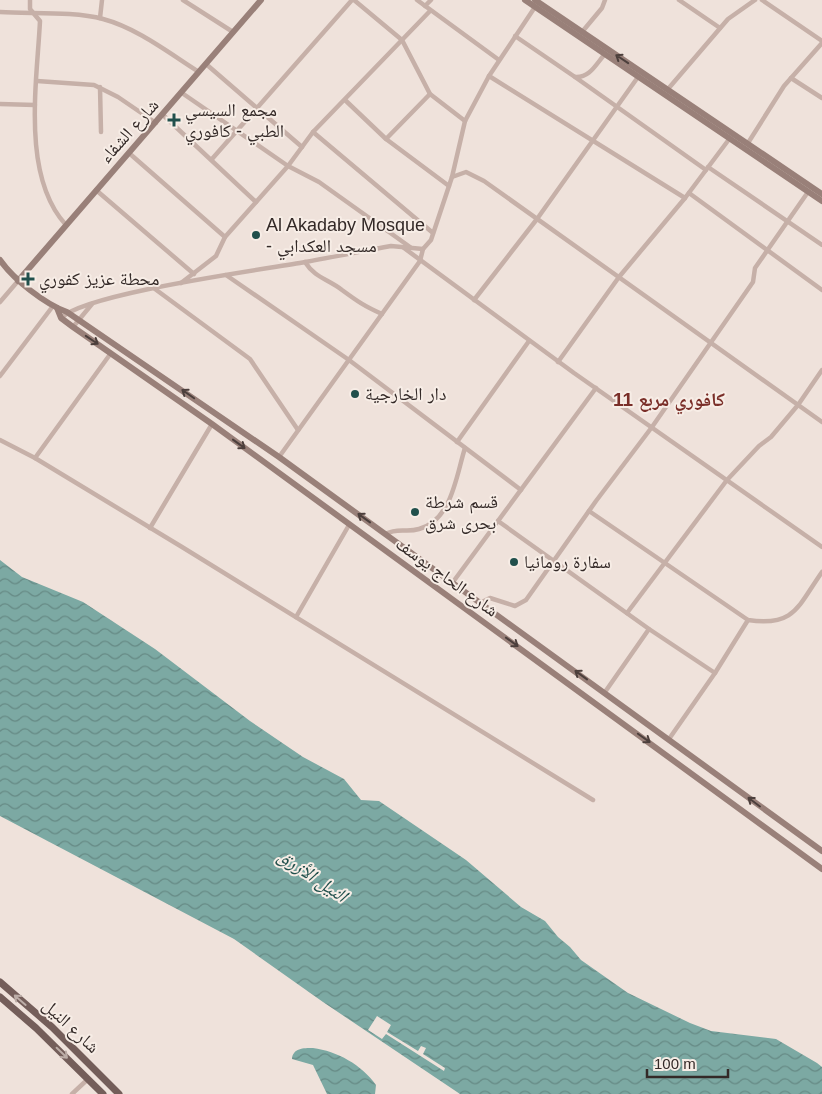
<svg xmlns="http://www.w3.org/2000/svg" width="822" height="1094" font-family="Helvetica,'Noto Naskh Arabic',sans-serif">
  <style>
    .water { fill: url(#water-waves) }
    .pier { fill: #efe2db }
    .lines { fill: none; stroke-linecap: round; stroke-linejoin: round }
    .street { stroke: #c6b0a8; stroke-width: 4.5 }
    .secondary { stroke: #998079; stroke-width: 6 }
    .primary { stroke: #745e5a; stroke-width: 7 }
    .oneway { stroke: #4c3f3c }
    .oneway2 { stroke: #bcada7 }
    .poi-dot { fill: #21504c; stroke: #f7ede6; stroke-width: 2 }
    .labels { text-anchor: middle; stroke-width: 4; stroke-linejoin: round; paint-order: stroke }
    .poi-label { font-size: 18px; fill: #332927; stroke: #f7ede6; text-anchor: start }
    .street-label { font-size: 18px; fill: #332927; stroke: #f7ede6 }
    .neighbourhood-label { font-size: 19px; font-weight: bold; fill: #7a2e28; stroke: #f7ede6 }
    .water-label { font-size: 19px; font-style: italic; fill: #21504c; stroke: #f7ede6 }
  </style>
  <defs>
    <pattern id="water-waves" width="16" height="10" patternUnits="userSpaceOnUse" patternTransform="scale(1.25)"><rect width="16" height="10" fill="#7ca9a3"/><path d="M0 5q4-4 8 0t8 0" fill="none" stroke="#668a85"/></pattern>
  </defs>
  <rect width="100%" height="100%" fill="#efe2db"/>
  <g class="water">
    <path d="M0 560 22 577 83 602 155 649 250 721 303 757 344 779 361 800 379 801 466 860 521 907 545 921 558 937 570 947 581 960 628 993 690 1023 711 1031 776 1039 817 1063 822 1067V1094H460L323 1002 234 939 0 816Z"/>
    <path d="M313 1048C337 1051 362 1065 376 1085L375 1094H327L313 1065 292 1059C293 1048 303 1048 313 1048Z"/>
  </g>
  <path class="pier" d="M377 1016 391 1025 387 1032 418 1051 421 1046 426 1048 423 1054 445 1068 444 1071 386 1034 382 1039 368 1030Z"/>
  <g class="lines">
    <g class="street">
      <path d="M30 0V9L40 21C37 82 21 176 66 225"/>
      <path d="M183 0 233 32"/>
      <path d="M354 0 402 40 430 94 465 121"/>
      <path d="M417 0 499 60"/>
      <path d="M679 0 720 28"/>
      <path d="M762 0 822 41"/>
      <path d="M425 6 431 0"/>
      <path d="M0 12C31 14 74 11 103 19 137 28 169 53 199 72"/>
      <path d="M100 18 102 0"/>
      <path d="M582 32 602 8 605 0"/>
      <path d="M515 36 575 77C589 78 595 66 604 55"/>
      <path d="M206 64 302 147"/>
      <path d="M489 76 685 198"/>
      <path d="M575 77 706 170"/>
      <path d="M791 78 822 98"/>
      <path d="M37 81 94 85 118 97 156 123"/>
      <path d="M100 87 101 132"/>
      <path d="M668 89 728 19 755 0"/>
      <path d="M182 93 288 166 319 182 410 247"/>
      <path d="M345 100 386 139 449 186"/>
      <path d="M0 104 35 105"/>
      <path d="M163 115 256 202"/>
      <path d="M313 132 433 233"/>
      <path d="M386 139 430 94"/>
      <path d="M748 143 784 86 822 43"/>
      <path d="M129 153 225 237"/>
      <path d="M212 159 352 0"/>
      <path d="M708 167 822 245"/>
      <path d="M452 177 466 172 484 181 822 422"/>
      <path d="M96 190 194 274"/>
      <path d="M689 193 822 290"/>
      <path d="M404 248 574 373 822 547"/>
      <path d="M305 262C315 278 328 279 342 290 357 301 364 306 382 314"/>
      <path d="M226 275 349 360 521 490"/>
      <path d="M181 283 216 256 225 237 288 166 313 132 430 11"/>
      <path d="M155 289 250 359 298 430"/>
      <path d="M474 300 537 219 638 77"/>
      <path d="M0 302 18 281"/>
      <path d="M61 318C86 293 261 270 305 262 334 257 363 251 391 246L423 249 431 240 452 177 465 121 489 76 535 7"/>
      <path d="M73 327 92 304"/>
      <path d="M558 362 619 277 685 198 730 138"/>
      <path d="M0 376 53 306"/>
      <path d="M0 440 35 458 182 547 593 800"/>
      <path d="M457 442 529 341"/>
      <path d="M279 457 420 261 423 249"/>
      <path d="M35 458 111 353"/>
      <path d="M589 511 748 620C795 627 798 606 822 572"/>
      <path d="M498 521 649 629 715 673"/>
      <path d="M150 528 212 424"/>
      <path d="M385 534C399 527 406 533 419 529 452 520 456 476 465 448"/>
      <path d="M453 582 596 388"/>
      <path d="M482 602 490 598 515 606 526 600 596 501 652 427 753 282 755 268 808 192"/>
      <path d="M627 613 727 480 759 446 771 437 798 405 822 370"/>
      <path d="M296 617 349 525"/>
      <path d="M605 692 649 629"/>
      <path d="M669 739 715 673 748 620"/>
      <path d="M72 1094 88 1079"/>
    </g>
    <g class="secondary">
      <path d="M525 0 822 201"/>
      <path d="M535 0 822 194"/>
      <path d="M0 260C14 280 45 304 67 312L279 457 822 851"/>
      <path d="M18 281 261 0"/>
      <path d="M57 308 61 318 73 327 212 424 822 869"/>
    </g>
    <g class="primary">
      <path d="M0 982 52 1027 119 1094"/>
      <path d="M0 997 36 1028 103 1094"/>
    </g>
  </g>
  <defs><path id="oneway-shaft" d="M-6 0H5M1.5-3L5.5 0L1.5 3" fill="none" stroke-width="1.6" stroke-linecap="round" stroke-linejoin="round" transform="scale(1.25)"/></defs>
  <g class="oneway">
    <use href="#oneway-shaft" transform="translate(622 59) rotate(-146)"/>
    <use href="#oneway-shaft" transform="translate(92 340) rotate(34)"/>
    <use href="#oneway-shaft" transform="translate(188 394) rotate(-145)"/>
    <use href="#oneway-shaft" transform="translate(239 444) rotate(36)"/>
    <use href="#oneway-shaft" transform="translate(364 518) rotate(-144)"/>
    <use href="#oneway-shaft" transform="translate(512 642) rotate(36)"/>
    <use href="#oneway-shaft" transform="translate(581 675) rotate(-144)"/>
    <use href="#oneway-shaft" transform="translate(644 738) rotate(35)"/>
    <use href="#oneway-shaft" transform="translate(754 802) rotate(-143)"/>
  </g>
  <g class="oneway2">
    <use href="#oneway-shaft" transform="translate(20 1000) rotate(-139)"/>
    <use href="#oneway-shaft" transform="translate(62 1053) rotate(44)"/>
  </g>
  <g class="poi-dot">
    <path d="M171.5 112.5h5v5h5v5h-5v5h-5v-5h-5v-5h5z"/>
    <circle cx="256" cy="235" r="5"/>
    <path d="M25.5 271.5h5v5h5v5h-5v5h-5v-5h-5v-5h5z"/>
    <circle cx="355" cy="394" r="5"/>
    <circle cx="415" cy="512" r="5"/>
    <circle cx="514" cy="562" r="5"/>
  </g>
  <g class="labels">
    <g class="poi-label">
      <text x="185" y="116">مجمع السيسي<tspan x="185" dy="21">الطبي - كافوري</tspan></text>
      <text x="266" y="231">Al Akadaby Mosque<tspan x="266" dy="21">- مسجد العكدابي</tspan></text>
      <text x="39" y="285">محطة عزيز كفوري</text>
      <text x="365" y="400">دار الخارجية</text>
      <text x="425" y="508">قسم شرطة<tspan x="425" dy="21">بحرى شرق</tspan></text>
      <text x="524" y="568">سفارة رومانيا</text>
    </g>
    <g class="street-label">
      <text transform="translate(129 131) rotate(-48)" y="6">شارع الشفاء</text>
      <text transform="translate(447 577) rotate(36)" y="6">شارع الحاج يوسف</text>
      <text transform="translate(71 1026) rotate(43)" y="6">شارع النيل</text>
    </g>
    <g class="neighbourhood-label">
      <text x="669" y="406">كافوري مربع 11</text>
    </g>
    <g class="water-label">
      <text transform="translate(313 875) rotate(34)" y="7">النيل الأزرق</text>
    </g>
  </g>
  <path d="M647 1069v8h81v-8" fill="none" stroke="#332927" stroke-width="2.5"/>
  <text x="654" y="1069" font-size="15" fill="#332927" stroke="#f7ede6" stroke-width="4" paint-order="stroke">100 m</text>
</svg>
